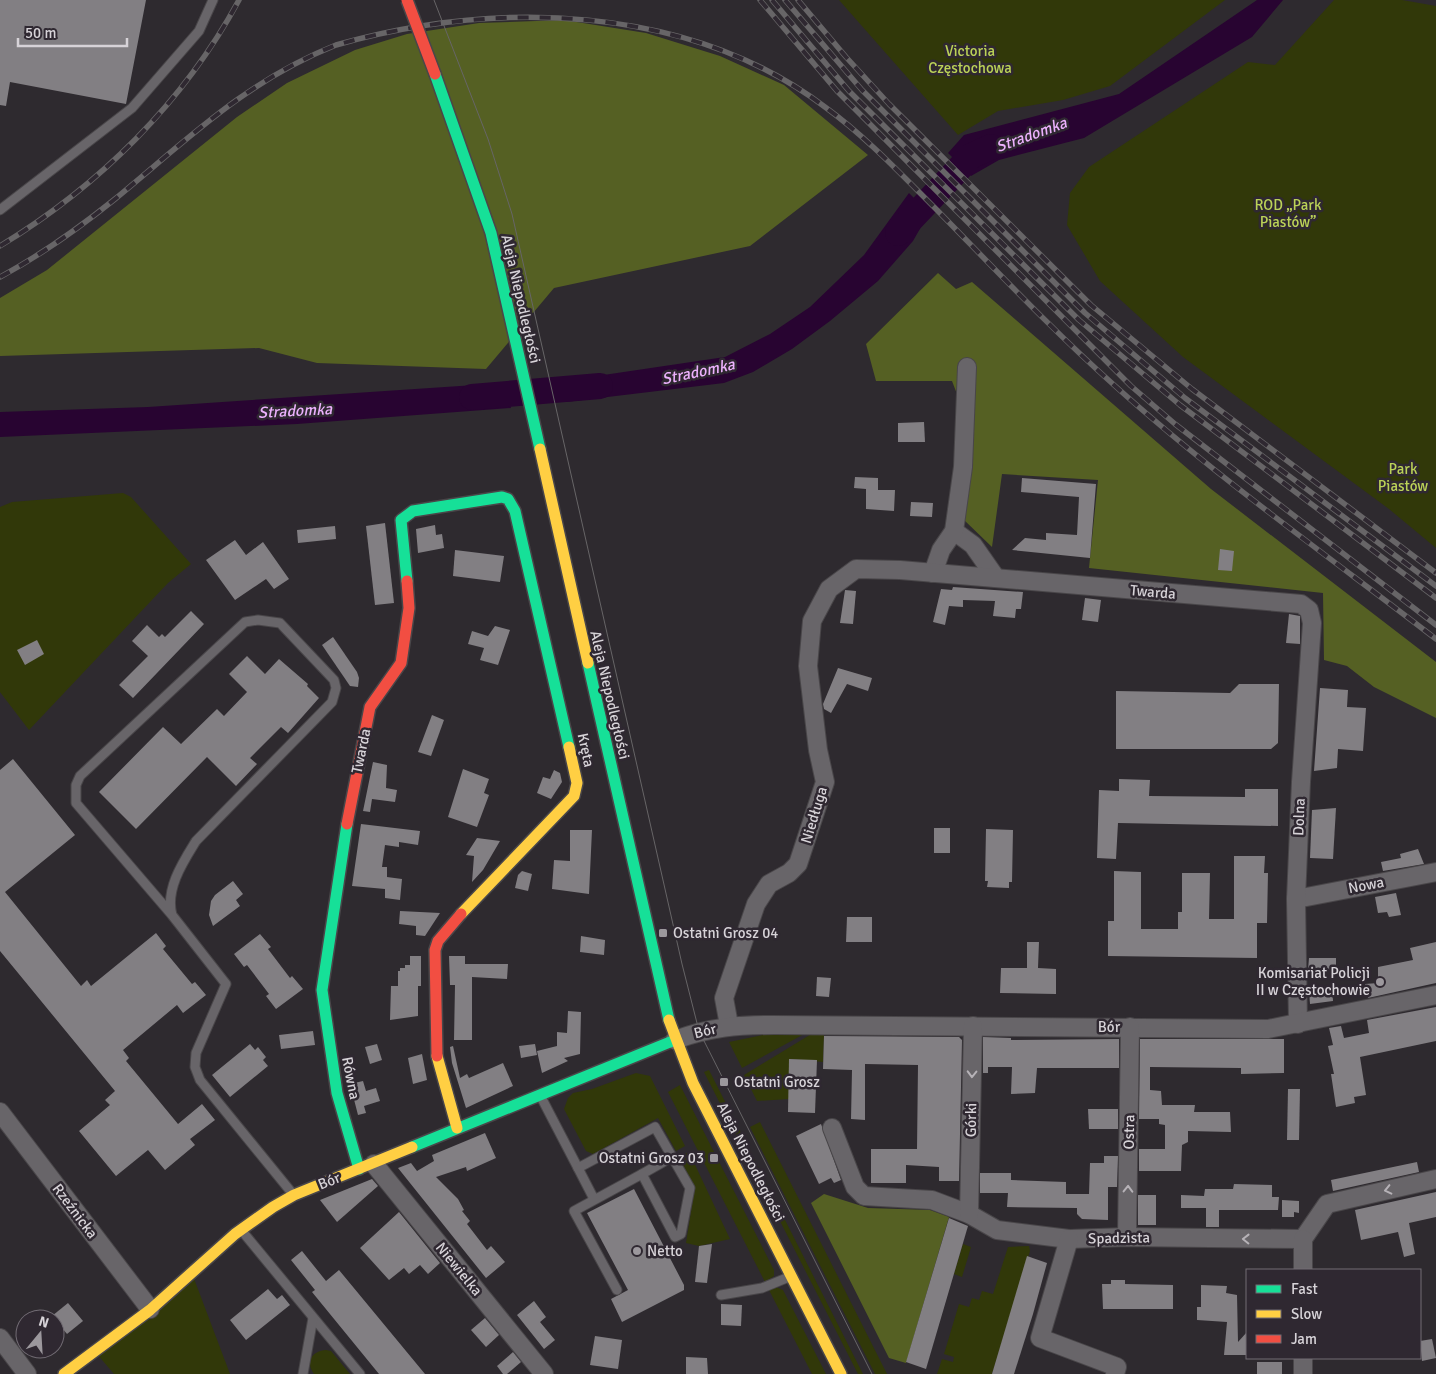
<svg xmlns="http://www.w3.org/2000/svg" width="1436" height="1374" font-family="Signika,sans-serif">
  <style>
    .green { fill: #313809 }
    .forest { fill: #556023 }
    .water { fill: #280431 }
    .lines { fill: none; stroke-linecap: round; stroke-linejoin: round }
    .river { stroke: #280431; stroke-width: 26 }
    .building { fill: #827f83 }
    .lane-casing { stroke: #494649; stroke-width: 11 }
    .street-casing { stroke: #494649; stroke-width: 20 }
    .fast-casing { stroke: #494649; stroke-width: 14 }
    .slow-casing { stroke: #494649; stroke-width: 14 }
    .jam-casing { stroke: #494649; stroke-width: 14 }
    .lane { stroke: #686569; stroke-width: 9 }
    .street { stroke: #686569; stroke-width: 18 }
    .fast { stroke: #16e098; stroke-width: 11 }
    .slow { stroke: #ffcf43; stroke-width: 11 }
    .jam { stroke: #f24e42; stroke-width: 11 }
    .tram { stroke: #676567; stroke-width: 1 }
    .rail-casing { stroke: #676567; stroke-width: 5.5 }
    .rail { stroke: #2f2831; stroke-width: 4; stroke-dasharray: 11; stroke-linecap: butt }
    .jam-bridge-casing { stroke: #494649; stroke-width: 14; stroke-linecap: butt }
    .jam-bridge { stroke: #f24e42; stroke-width: 11 }
    .oneway { stroke: #b6b2b7 }
    .poi-dot { fill: #9c989d; stroke: #2f2831; stroke-width: 2 }
    .labels { text-anchor: middle; stroke-width: 5; stroke-linejoin: round; paint-order: stroke }
    .park-label { font-size: 15px; fill: #bbd257; stroke: #2f2831 }
    .street-label { font-size: 15px; fill: #d7d3d8; stroke: #2f2831 }
    .poi-label { font-size: 15px; fill: #d7d3d8; stroke: #2f2831; text-anchor: start }
    .water-label { font-size: 16px; font-style: italic; fill: #ecb1fd; stroke: #2f2831 }
  </style>
  <rect width="100%" height="100%" fill="#2e2a2f"/>
  <g class="green">
    <path d="M839 0H1225L1110 86 1063 100 998 111 958 135Z"/>
    <path d="M1334 0H1402L1436 6V548L1389 509 1183 357 1100 281 1067 225 1070 193 1089 167 1248 62 1275 65Z"/>
    <path d="M123 493 131 497 191 564 168 583 29 730 0 692V507L12 502Z"/>
    <path d="M806 1033 742 1068 729 1042 763 1035Z"/>
    <path d="M813 1033 824 1034 823 1062 790 1059 789 1099 757 1101 744 1075Z"/>
    <path d="M709 1070 863 1374H858L704 1072Z"/>
    <path d="M636 1073 650 1076 685 1146 676 1151 658 1118 593 1154 586 1151 564 1109 568 1098 573 1093 592 1089Z"/>
    <path d="M680 1085 774 1270V1276L765 1282 668 1092Z"/>
    <path d="M760 1122 887 1374H875L750 1127Z"/>
    <path d="M689 1152 730 1239 699 1246 686 1243 695 1187 679 1157Z"/>
    <path d="M963 1244 971 1247 962 1277 954 1274Z"/>
    <path d="M1029 1246 1030 1251 992 1374H937L942 1359 953 1362 954 1357 944 1354 959 1304 969 1307 972 1298 979 1300 982 1291 993 1294 1008 1247Z"/>
    <path d="M193 1276 230 1374H114L97 1354Z"/>
    <path d="M776 1287 783 1290 826 1374H812L769 1290Z"/>
    <path d="M326 1350 331 1351 350 1374H314C305 1362 312 1351 326 1350Z"/>
  </g>
  <g class="forest">
    <path d="M564 20 646 33 720 56 784 85 868 155 750 246 554 288 486 369 317 363 259 348 0 356V298L47 270 237 117 287 83 355 50 407 34 479 23Z"/>
    <path d="M938 273 956 289 972 282 1211 489 1436 662V718L1374 687 1347 666 1324 660 1323 593 1089 568 1098 480 1002 474 992 547 963 519 973 436 952 381H876L866 344Z"/>
    <path d="M824 1194 868 1208 930 1210 949 1217 906 1363 889 1358 811 1203Z"/>
  </g>
  <g class="water">
    <path d="M1257 0H1283L1252 37 1084 138 999 160 971 176 948 153 964 135 1119 94Z"/>
    <path d="M909 193 929 213 913 241 878 281 830 321 792 349 753 372 724 383 566 402 563 381 725 357 770 334 810 307 864 255Z"/>
    <path d="M505 383 511 408 297 424 0 437V412L148 407Z"/>
  </g>
  <g class="lines">
    <g class="river">
      <path d="M898 233 971 156 991 147"/>
      <path d="M472 397 600 386"/>
    </g>
  </g>
  <g class="building">
    <path d="M0 0H146L126 104 10 82 6 106 0 105Z"/>
    <path d="M924 422 925 442H898V423Z"/>
    <path d="M855 477 878 478V490H895L894 511 866 509V489L854 488Z"/>
    <path d="M1022 478 1096 484 1090 558 1012 550 1025 538 1046 540V533L1077 535 1079 497 1021 492Z"/>
    <path d="M911 502 933 503 932 517 910 516Z"/>
    <path d="M385 523 394 603 375 605 366 526Z"/>
    <path d="M435 525 436 535 442 534 444 548 418 553 416 529Z"/>
    <path d="M335 526 336 539 298 543 297 530Z"/>
    <path d="M235 540 246 555 263 542 289 579 274 589 266 579 235 600 206 560Z"/>
    <path d="M1220 549 1234 551 1232 571 1218 570Z"/>
    <path d="M455 550 504 556 500 582 453 576Z"/>
    <path d="M953 587 1023 592 1021 609H1016L1015 618 993 616 995 601 963 600V607L949 606 945 625 933 622 941 589 952 590Z"/>
    <path d="M845 590 856 591 853 624 840 623Z"/>
    <path d="M1085 598 1101 600 1098 622 1082 620Z"/>
    <path d="M191 611 204 624 133 698 119 685 148 656 132 641 147 625 159 637 162 634 165 637Z"/>
    <path d="M1289 614 1300 616V644L1286 643Z"/>
    <path d="M495 626 510 630 498 665 480 660 484 648 468 644 472 631 488 636Z"/>
    <path d="M333 637 357 672 359 678 358 687 350 686 322 645Z"/>
    <path d="M37 640 44 654 25 665 17 650Z"/>
    <path d="M247 656 265 674 279 659 308 684 307 686 319 698 288 733 281 727 250 758 257 764 236 786 207 757 136 829 99 792 163 727 181 744 217 709 224 716 247 692 229 674Z"/>
    <path d="M838 668 872 678 868 691 847 684 831 713 824 709 823 704Z"/>
    <path d="M1239 684H1279L1278 743 1271 749H1116V691L1230 693Z"/>
    <path d="M1320 688 1348 690 1347 707 1366 708 1363 751 1338 749 1337 768 1314 771Z"/>
    <path d="M432 715 444 720 431 756 418 752Z"/>
    <path d="M13 759 75 835 5 892 81 986 87 980 91 986 156 933 166 946 163 949 192 984 195 982 206 995 183 1013 177 1005 123 1050 129 1058 126 1061 178 1124 202 1104 215 1120 190 1139 195 1145 165 1170 148 1150 116 1176 79 1131 110 1105 105 1100 115 1091 0 951V770Z"/>
    <path d="M373 762 387 765 386 788 397 790 395 802 372 799 370 812 363 811Z"/>
    <path d="M463 769 489 779 484 793 489 795 477 827 448 817Z"/>
    <path d="M554 770 560 773 562 782 551 799 537 793 543 777 550 779Z"/>
    <path d="M1119 779 1150 780 1149 796 1245 797V789H1278V826L1118 823 1116 859 1097 858 1099 790 1119 791Z"/>
    <path d="M1336 808 1333 859 1310 858 1312 810Z"/>
    <path d="M361 824 420 831 418 845 399 842V847L385 845 382 867H387V877L402 879 400 900 385 898V889L352 886Z"/>
    <rect x="934" y="828" width="16" height="25"/>
    <path d="M986 829 1013 830 1012 882H1009V888L987 887 988 881H985Z"/>
    <path d="M570 830H592L589 894 552 889 554 860 570 861Z"/>
    <path d="M477 838 500 841 483 870 472 882 474 856 466 855Z"/>
    <path d="M1418 849 1424 864 1383 871 1381 862 1401 858 1400 854Z"/>
    <path d="M1234 856H1265L1264 873H1268L1267 923H1257V958L1108 956V921H1114V871L1141 872V929H1178V912H1182V873H1210L1209 919H1234Z"/>
    <path d="M522 871 532 874 528 891 515 888 518 875Z"/>
    <path d="M233 881 243 894 236 900 240 906 213 926 209 915 211 901 215 895Z"/>
    <path d="M1396 893 1401 915 1389 917 1387 912 1378 913 1375 897Z"/>
    <path d="M400 911 440 913 425 936 416 935V926L399 924Z"/>
    <path d="M847 917H872V942H846Z"/>
    <path d="M260 934 271 947 268 949 290 978 292 976 303 989 276 1009 266 996 269 994 247 965 244 967 234 954Z"/>
    <path d="M581 936 605 940 604 955 580 952Z"/>
    <path d="M1027 942H1039L1038 968 1056 969V994L1000 993 1001 968H1027Z"/>
    <path d="M1436 942V983L1368 998 1365 984 1378 983V967L1413 960 1410 948Z"/>
    <path d="M410 956H421V986H418V1016L390 1020 391 986H398V971H400V968H405V965H410Z"/>
    <path d="M449 956H465V964H508L507 979 472 977V1040H454L455 985H450Z"/>
    <path d="M1309 958H1336V970H1308Z"/>
    <path d="M817 977 831 978 829 997 816 996Z"/>
    <path d="M1332 988 1333 1001 1310 1004 1309 991Z"/>
    <path d="M1436 1007V1041L1360 1057 1366 1095 1354 1097 1355 1103 1336 1107 1331 1074H1334L1328 1046 1333 1045 1329 1028 1341 1026 1344 1038 1369 1033 1367 1020Z"/>
    <path d="M568 1011 581 1012 580 1054 564 1058 568 1061 542 1073 537 1051 557 1046V1032L567 1033Z"/>
    <path d="M313 1031 315 1045 281 1049 279 1035Z"/>
    <path d="M824 1036 959 1037 962 1040 959 1181H939V1167L906 1165V1183H871V1149H917L918 1065 865 1064V1120L851 1119 852 1070 823 1069Z"/>
    <path d="M983 1037 1011 1038V1040L1119 1039V1068H1037L1035 1093 1011 1094 1012 1067H988V1073H983Z"/>
    <path d="M1140 1039H1284V1073L1241 1074V1068L1150 1067V1090L1161 1091 1162 1105H1195L1194 1112H1230L1231 1132 1188 1131V1142L1182 1145 1181 1171H1139V1149H1165V1125L1159 1124V1119H1139Z"/>
    <path d="M250 1044 255 1050 258 1047 266 1057 263 1060 268 1066 230 1097 212 1075Z"/>
    <path d="M377 1044 382 1060 370 1064 365 1047Z"/>
    <path d="M535 1044 537 1055 521 1058 519 1046Z"/>
    <path d="M453 1046 460 1078 467 1074 469 1078 503 1063 513 1086 466 1108 452 1063 450 1047Z"/>
    <path d="M422 1054 427 1080 413 1084 408 1058Z"/>
    <path d="M789 1059 817 1060 815 1113 788 1112Z"/>
    <path d="M363 1081 366 1091 376 1088 380 1101 364 1106 366 1113 358 1115 350 1084Z"/>
    <path d="M1288 1089H1300L1299 1140H1287Z"/>
    <path d="M1088 1109H1118V1129H1089Z"/>
    <path d="M821 1124 841 1180 834 1183 831 1178 819 1184 796 1136Z"/>
    <path d="M485 1133 496 1158 467 1171 466 1167 436 1177 458 1199 464 1210 462 1211 470 1221 467 1224 487 1250 491 1246 505 1262 486 1278 398 1168 411 1163 417 1171 434 1161 432 1155Z"/>
    <path d="M1104 1156H1118L1117 1187H1108V1220L1082 1219 1077 1214V1208L1007 1207 1008 1193H980V1173H1011V1180L1066 1182V1194H1089L1090 1163H1104Z"/>
    <path d="M1417 1162 1419 1172 1333 1191 1331 1180Z"/>
    <path d="M372 1179 378 1186 337 1222 320 1200Z"/>
    <path d="M1234 1184 1272 1185V1197H1279L1278 1210H1219V1227H1206V1208H1181V1195L1204 1196 1205 1189H1233Z"/>
    <path d="M634 1189 684 1285V1290L622 1322 611 1299 628 1290 587 1213Z"/>
    <path d="M1436 1192V1217L1409 1223 1415 1254 1404 1257 1398 1232 1361 1240 1355 1210Z"/>
    <rect x="1138" y="1195" width="18" height="30"/>
    <path d="M1282 1200 1299 1201V1213L1294 1212V1217H1282Z"/>
    <path d="M399 1212 440 1263 428 1274 420 1265 409 1274 404 1268 389 1280 360 1248Z"/>
    <path d="M949 1218 968 1226 926 1369 906 1362Z"/>
    <path d="M712 1244 707 1283 695 1282 699 1246Z"/>
    <path d="M302 1251 326 1281 339 1270 425 1374H379L312 1292 315 1290 291 1260Z"/>
    <path d="M1027 1256 1047 1263 1033 1314 1014 1374H992Z"/>
    <path d="M1111 1280H1125V1284L1173 1285V1309H1103L1102 1284H1111Z"/>
    <path d="M1201 1285 1227 1286 1226 1293 1237 1295 1238 1342 1247 1332V1355H1224L1227 1322 1197 1320V1307H1201Z"/>
    <path d="M268 1289 277 1299 282 1295 290 1305 246 1340 230 1320Z"/>
    <path d="M534 1301 546 1317 540 1322 555 1340 544 1349 517 1315Z"/>
    <path d="M68 1303 83 1321 67 1334 52 1316Z"/>
    <path d="M721 1304 742 1305 741 1326 721 1325Z"/>
    <path d="M485 1318 499 1335 486 1347 471 1330Z"/>
    <path d="M595 1336 622 1340 618 1369 590 1365Z"/>
    <path d="M1432 1339 1436 1358 1422 1361 1420 1341Z"/>
    <path d="M513 1352 521 1362 507 1374H503L497 1366Z"/>
    <path d="M686 1357 707 1358 708 1374H686Z"/>
    <rect x="1257" y="1362" width="25" height="12"/>
  </g>
  <g class="lines">
    <g class="lane-casing">
      <g id="lane">
        <path d="M0 210 132 108 199 31 213 0"/>
        <path d="M172 915 76 803V785L80 776 245 622 258 620 280 623 334 680 336 688 332 702 196 841C183 862 165 889 172 915L226 984 196 1053 195 1067 200 1080 292 1193"/>
        <path d="M541 1097 578 1168"/>
        <path d="M642 1174 672 1157"/>
        <path d="M594 1199 578 1168 655 1127 690 1188 681 1234 675 1237 642 1174 574 1211 617 1290"/>
        <path d="M242 1231 360 1374"/>
        <path d="M721 1295 762 1288 789 1277"/>
        <path d="M303 1374 313 1318"/>
      </g>
    </g>
    <g class="street-casing">
      <g id="street">
        <path d="M954 531 973 545 996 578"/>
        <path d="M933 573 941 550 954 531 963 467 967 367"/>
        <path d="M1296 899 1436 872"/>
        <path d="M729 1025 724 998 756 904 769 884 789 873 798 864 825 782 818 750 808 666 812 621 829 589 856 569 900 570 1301 604 1309 610 1312 623 1301 782 1296 899 1298 1024"/>
        <path d="M675 1040C710 1027 738 1025 775 1025L1268 1029 1436 995"/>
        <path d="M0 1112 150 1309"/>
        <path d="M832 1128 855 1187 864 1196 932 1200 969 1214 997 1230 1069 1239 1127 1237 1303 1239 1327 1204 1436 1179"/>
        <path d="M374 1164 544 1374"/>
        <path d="M969 1214 973 1026"/>
        <path d="M1127 1237 1130 1027"/>
        <path d="M1069 1239 1040 1338 1117 1367 1115 1374"/>
        <path d="M1303 1239V1270"/>
        <path d="M0 1338 27 1374"/>
        <path d="M1303 1358V1374"/>
      </g>
    </g>
    <g class="fast-casing">
      <g id="fast">
        <path d="M435 74 491 233 540 449"/>
        <path d="M407 581 401 520 413 511 502 497 508 499 515 511 569 747"/>
        <path d="M588 663 669 1020"/>
        <path d="M347 824 322 990 337 1093 359 1169"/>
        <path d="M412 1147 675 1040"/>
      </g>
    </g>
    <g class="slow-casing">
      <g id="slow">
        <path d="M540 449 588 663"/>
        <path d="M461 914 574 796 577 783 569 747"/>
        <path d="M669 1020 693 1083 841 1374"/>
        <path d="M437 1056 457 1128"/>
        <path d="M64 1374 150 1310 235 1234 273 1207 294 1195 412 1147"/>
      </g>
    </g>
    <g class="jam-casing">
      <g id="jam">
        <path d="M347 824 370 707 401 663 409 608 407 581"/>
        <path d="M437 1056 435 950 438 941 461 914"/>
      </g>
    </g>
    <use href="#lane" class="lane"/>
    <use href="#street" class="street"/>
    <use href="#fast" class="fast"/>
    <use href="#slow" class="slow"/>
    <use href="#jam" class="jam"/>
    <path class="tram" d="M434 0 488 139 512 214 682 964 699 1031 872 1374"/>
    <g class="rail-casing">
      <g id="rail">
        <path d="M760 0 837 91 1131 386 1175 424 1436 625"/>
        <path d="M772 0 849 91 1079 320 1180 405 1436 598"/>
        <path d="M785 0 862 90 1085 313 1185 398 1436 586"/>
        <path d="M798 0 846 57 889 104 1091 305 1192 389 1436 573"/>
        <path d="M0 246C99 186 184 102 239 0"/>
        <path d="M0 277C41 255 79 228 115 199 188 139 246 81 336 45 495 0 687 3 825 107 865 136 899 172 934 207 993 267 1051 329 1114 385 1215 476 1328 556 1436 639"/>
      </g>
    </g>
    <use href="#rail" class="rail"/>
    <g class="jam-bridge-casing">
      <path id="jam-bridge" d="M407 0 435 74"/>
    </g>
    <use href="#jam-bridge" class="jam-bridge"/>
  </g>
  <defs><path id="oneway-chevron" d="M-2-3.5L2.5 0L-2 3.5" fill="none" stroke-width="1.6" stroke-linecap="round" stroke-linejoin="round" transform="scale(1.25)"/></defs>
  <g class="oneway">
    <use href="#oneway-chevron" transform="translate(972 1074) rotate(91)"/>
    <use href="#oneway-chevron" transform="translate(1128 1189) rotate(-89)"/>
    <use href="#oneway-chevron" transform="translate(1388 1190) rotate(167)"/>
    <use href="#oneway-chevron" transform="translate(1246 1239) rotate(-179)"/>
  </g>
  <g class="poi-dot">
    <rect x="658" y="928" width="10" height="10" rx="2.5"/>
    <circle cx="1380" cy="982" r="5"/>
    <rect x="719" y="1077" width="10" height="10" rx="2.5"/>
    <rect x="709" y="1153" width="10" height="10" rx="2.5"/>
    <circle cx="637" cy="1251" r="5"/>
  </g>
  <g class="labels">
    <g class="park-label">
      <text x="970" y="56">Victoria<tspan x="970" dy="17">Częstochowa</tspan></text>
      <text x="1288" y="210">ROD „Park<tspan x="1288" dy="17">Piastów”</tspan></text>
      <text x="1403" y="474">Park<tspan x="1403" dy="17">Piastów</tspan></text>
    </g>
    <g class="street-label">
      <text transform="translate(521 299) rotate(77)" y="5">Aleja Niepodległości</text>
      <text transform="translate(1153 592) rotate(5)" y="5">Twarda</text>
      <text transform="translate(610 695) rotate(77)" y="5">Aleja Niepodległości</text>
      <text transform="translate(586 750) rotate(78)" y="5">Kręta</text>
      <text transform="translate(361 751) rotate(-78)" y="5">Twarda</text>
      <text transform="translate(814 815) rotate(-73)" y="5">Niedługa</text>
      <text transform="translate(1299 817) rotate(-88)" y="5">Dolna</text>
      <text transform="translate(1366 885) rotate(-11)" y="5">Nowa</text>
      <text x="1109" y="1032">Bór</text>
      <text transform="translate(705 1031) rotate(-14)" y="5">Bór</text>
      <text transform="translate(351 1078) rotate(79)" y="5">Równa</text>
      <text transform="translate(971 1120) rotate(-89)" y="5">Górki</text>
      <text transform="translate(1129 1132) rotate(-89)" y="5">Ostra</text>
      <text transform="translate(751 1162) rotate(63)" y="5">Aleja Niepodległości</text>
      <text transform="translate(329 1181) rotate(-22)" y="5">Bór</text>
      <text transform="translate(75 1211) rotate(53)" y="5">Rzeźnicka</text>
      <text transform="translate(1119 1238) rotate(-1)" y="5">Spadzista</text>
      <text transform="translate(459 1269) rotate(51)" y="5">Niewielka</text>
    </g>
    <g class="poi-label">
      <text x="673" y="938">Ostatni Grosz 04</text>
      <text x="1370" y="978" text-anchor="end">Komisariat Policji<tspan x="1370" dy="17">II w Częstochowie</tspan></text>
      <text x="734" y="1087">Ostatni Grosz</text>
      <text x="704" y="1163" text-anchor="end">Ostatni Grosz 03</text>
      <text x="647" y="1256">Netto</text>
    </g>
    <g class="water-label">
      <text transform="translate(1031 134) rotate(-20)" y="6">Stradomka</text>
      <text transform="translate(698 371) rotate(-12)" y="6">Stradomka</text>
      <text transform="translate(295 410) rotate(-3)" y="6">Stradomka</text>
    </g>
  </g>
  <rect x="1246" y="1269" width="175" height="90" fill="#2f2831" stroke="#726c74"/>
  <rect x="1256" y="1285" width="25" height="8" fill="#16e098" stroke="#726c74"/>
  <text x="1291" y="1294" font-size="15" fill="#d7d3d8">Fast</text>
  <rect x="1256" y="1310" width="25" height="8" fill="#ffcf43" stroke="#726c74"/>
  <text x="1291" y="1319" font-size="15" fill="#d7d3d8">Slow</text>
  <rect x="1256" y="1335" width="25" height="8" fill="#f24e42" stroke="#726c74"/>
  <text x="1291" y="1344" font-size="15" fill="#d7d3d8">Jam</text>
  <g transform="translate(40 1334) rotate(18)"><circle r="24" fill="#2f2831" stroke="#726c74"/>
  <path d="M0-4L9 19L0 12L-9 19Z" fill="#9c989d"/>
  <text y="-8" font-size="14" font-weight="bold" text-anchor="middle" fill="#d7d3d8">N</text>
  </g>
  <path d="M18 38v8h109v-8" fill="none" stroke="#d7d3d8" stroke-width="2.5"/>
  <text x="25" y="38" font-size="15" fill="#d7d3d8" stroke="#2f2831" stroke-width="4" paint-order="stroke">50 m</text>
</svg>
